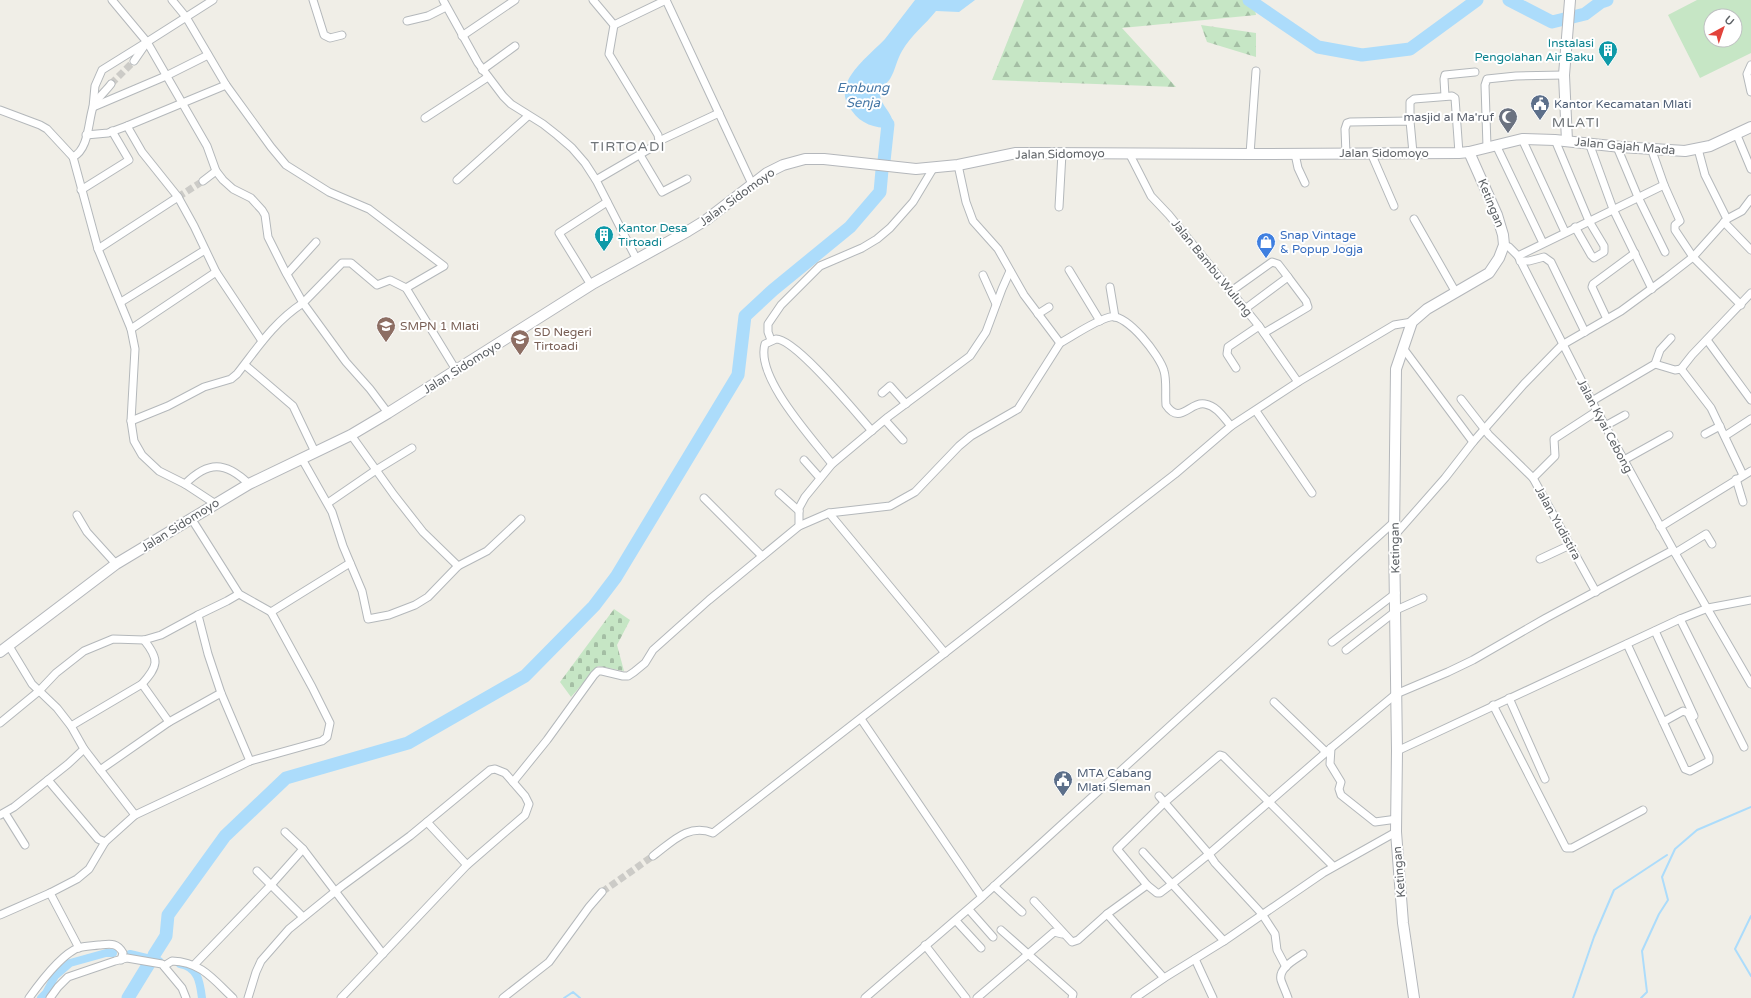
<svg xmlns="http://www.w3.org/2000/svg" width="1751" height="998" font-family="'Varela Round',sans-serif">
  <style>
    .forest { fill: url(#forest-firs) }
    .cemetery { fill: url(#cemetery-stones) }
    .pitch { fill: #c6e6c5; fill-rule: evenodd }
    .water { fill: #acdcfb }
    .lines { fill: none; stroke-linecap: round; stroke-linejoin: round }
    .stream { stroke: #acdcfb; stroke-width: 2 }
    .canal { stroke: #acdcfb; stroke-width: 8 }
    .river { stroke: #acdcfb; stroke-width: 13 }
    .street-tunnel { stroke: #cccbc7; stroke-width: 7; stroke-dasharray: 7 3.5; stroke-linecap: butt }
    .street-casing { stroke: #b4b8bb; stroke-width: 9 }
    .secondary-casing { stroke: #b4b7bb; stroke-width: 12 }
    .street { stroke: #fff; stroke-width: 7 }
    .secondary { stroke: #fff; stroke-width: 10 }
    .labels { text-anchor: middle; stroke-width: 4; stroke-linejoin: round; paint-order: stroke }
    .culture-label { font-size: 12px; fill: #0d838f; stroke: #fff; text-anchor: end }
    .service-label { font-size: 12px; fill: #4e5e75; stroke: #fff; text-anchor: start }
    .worship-label { font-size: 12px; fill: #5b616d; stroke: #fff; text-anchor: end }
    .street-label { font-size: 12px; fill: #5f6367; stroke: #fff }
    .shop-label { font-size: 12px; fill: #366cbe; stroke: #fff; text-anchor: start }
    .education-label { font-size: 12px; fill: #785e54; stroke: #fff; text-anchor: start }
    .water-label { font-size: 13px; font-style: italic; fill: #4577a6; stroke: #fff }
    .quarter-label { font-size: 14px; letter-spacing: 1px; fill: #707579; stroke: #fff }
  </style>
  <defs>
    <pattern id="forest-firs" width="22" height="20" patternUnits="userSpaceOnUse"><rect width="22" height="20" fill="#c6e6c5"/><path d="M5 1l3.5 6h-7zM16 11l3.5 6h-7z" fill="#a4bea4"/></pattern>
    <pattern id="cemetery-stones" width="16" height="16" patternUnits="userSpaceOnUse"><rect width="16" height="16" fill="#c6e6c5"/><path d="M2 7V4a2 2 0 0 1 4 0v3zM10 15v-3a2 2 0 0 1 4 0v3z" fill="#a4bea4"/></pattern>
  </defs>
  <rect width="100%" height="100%" fill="#f0eee7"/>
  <g class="forest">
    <path d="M1024 0H1253L1256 15 1122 28 1176 87 992 80Z"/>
    <path d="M1201 25 1256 33V57L1207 42Z"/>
  </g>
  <path class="cemetery" d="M614 609 630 620 617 645 624 671 598 666 571 697 560 682Z"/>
  <path class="pitch" d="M1697 0H1751V53L1700 78 1668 15ZM1711 16H1735V40H1711Z"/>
  <path class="water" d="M915 0H975L959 12 936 11C925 25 911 35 902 51 897 59 895 71 890 79 886 85 880 86 880 94 880 105 893 113 893 124L889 128C875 128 861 124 852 111 848 105 844 99 845 92 845 73 873 52 885 39 895 26 905 13 915 0Z"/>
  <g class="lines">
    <g class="stream">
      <path d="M1751 916 1735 949 1751 976"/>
      <path d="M564 998 573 992 580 998"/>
      <path d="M1573 998 1594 937 1614 890 1667 855"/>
      <path d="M1641 998 1647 992 1642 951 1659 914 1668 900 1662 877 1675 849 1697 830 1751 807"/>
    </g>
    <g class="canal">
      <path d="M130 954 159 961"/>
      <path d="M180 964C198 967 200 982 202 998"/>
      <path d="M41 998 46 993 55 976 70 963 106 953H113"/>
    </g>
    <g class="river">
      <path d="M1249 0 1318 47 1362 55 1410 49 1477 0"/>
      <path d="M1509 0 1552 22 1585 14 1601 2 1607 0"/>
      <path d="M879 114 888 124 884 161"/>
      <path d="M154 955 166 936 168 915 225 836 286 778 408 743 525 676 594 606 616 577 738 375 745 316 773 290 850 227 880 192 882 170"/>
      <path d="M128 998 150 962"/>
    </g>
    <g class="street-tunnel">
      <path d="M111 84 134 61"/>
      <path d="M178 197 203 181"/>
      <path d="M602 892 653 856"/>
    </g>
    <g class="street-casing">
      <g id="street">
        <path d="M112 0 147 42 207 146 216 171 223 180 233 189 251 198 262 210 265 215 268 237 285 271 303 303C274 322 258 347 237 374L231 379 204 387 168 406 131 421"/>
        <path d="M172 0 186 17 226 85 271 147 286 165 329 192 369 209 444 266 406 288"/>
        <path d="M313 0 324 35 330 38 342 35"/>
        <path d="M443 0 478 63 503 96 511 104 543 124 557 135 572 148 585 163 596 180 637 260"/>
        <path d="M593 0 614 25 609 54 658 135 659 141"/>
        <path d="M666 0 752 184"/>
        <path d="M407 21 428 16 446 7"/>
        <path d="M614 25 666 0"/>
        <path d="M462 36 515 0"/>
        <path d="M147 42 102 70 95 86 93 107 166 76 208 55"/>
        <path d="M134 61 147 42 213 0"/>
        <path d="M1751 65 1747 74 1751 92"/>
        <path d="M482 70 515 46"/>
        <path d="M111 84C106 91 96 99 93 107 88 122 89 149 73 157L98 249 131 329 135 349 131 421 134 441 142 455 159 471 185 484 214 503"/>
        <path d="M1445 96 1444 79 1445 75 1475 72"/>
        <path d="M0 110 40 125 47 129 73 157"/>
        <path d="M425 118 488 77"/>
        <path d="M1410 121V102L1414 99 1452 96 1455 98 1459 153"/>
        <path d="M127 126 142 152 178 197"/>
        <path d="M1736 133 1751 169"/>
        <path d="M86 135 108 133 127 126 226 85"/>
        <path d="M1522 139 1565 232"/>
        <path d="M1555 140 1589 221 1604 246V252L1594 258 1591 255 1575 227"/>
        <path d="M1589 143 1613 209 1652 289"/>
        <path d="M1496 145 1543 243"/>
        <path d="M1487 147 1485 85 1487 79 1516 76 1564 75"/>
        <path d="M1617 147 1638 197 1665 252"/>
        <path d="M1651 148 1664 185 1680 221 1675 225V230L1693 257 1741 305"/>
        <path d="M1129 153 1151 196 1169 215 1259 326 1298 382"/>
        <path d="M1371 153 1394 206"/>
        <path d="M1250 154 1256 71"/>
        <path d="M1295 154 1298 168 1305 183"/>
        <path d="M1346 154 1345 129 1347 123 1350 122 1410 121 1413 153"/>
        <path d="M640 155 662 192 687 179"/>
        <path d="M958 165 966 202 973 221 998 249 1024 295 1060 343C1075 335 1094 321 1110 317 1127 313 1160 356 1164 371 1167 381 1165 394 1166 405 1180 426 1190 401 1205 404 1217 406 1224 418 1231 426"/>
        <path d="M457 180 528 116"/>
        <path d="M596 180 656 145 659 141 719 113"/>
        <path d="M203 181 216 171"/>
        <path d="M81 190 129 160 112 131"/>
        <path d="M1059 207 1062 153"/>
        <path d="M1414 219 1455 291"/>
        <path d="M1727 219 1742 211 1751 199"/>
        <path d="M1724 222 1751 250"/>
        <path d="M1504 245 1509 247 1518 256 1597 411 1675 553 1751 684"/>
        <path d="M98 249 178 197 194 226 216 272"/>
        <path d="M1518 256 1664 185"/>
        <path d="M1520 261H1529L1544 257 1551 262 1585 332"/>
        <path d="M1069 270 1100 321"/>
        <path d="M287 274 316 242"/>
        <path d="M983 275 996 304"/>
        <path d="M591 285 559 233 607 202"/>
        <path d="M1110 287 1115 317"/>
        <path d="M1230 292 1272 262 1278 264 1288 277"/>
        <path d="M121 302 205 250"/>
        <path d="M1245 309 1288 277 1306 301 1308 307 1264 333"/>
        <path d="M1038 314 1049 307"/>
        <path d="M1607 319 1592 287 1593 284 1635 253"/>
        <path d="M131 329 216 272 262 341"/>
        <path d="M771 340 768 332V324L781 305 820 266 862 248 877 239 890 228 913 202 934 167"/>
        <path d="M1707 340 1751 400"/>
        <path d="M1403 348 1473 442"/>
        <path d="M1655 364 1675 370 1681 369 1711 408 1743 475"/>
        <path d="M245 365 293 406 315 452"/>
        <path d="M1236 368 1227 354 1228 347 1259 326"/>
        <path d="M1681 369 1692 355 1751 293"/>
        <path d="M882 393 890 386 906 404"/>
        <path d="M1461 399 1489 435 1533 478 1596 592"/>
        <path d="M1592 401 1655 364 1660 350 1671 338"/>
        <path d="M1256 411 1312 493"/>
        <path d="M388 413 370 389 346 362 303 303 342 263H351L377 285 390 280 406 288 456 370"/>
        <path d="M885 420 903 440"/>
        <path d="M1605 426 1625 415"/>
        <path d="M1705 434 1720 426"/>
        <path d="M351 435 394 495 423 532 458 566"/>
        <path d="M1725 436 1751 419"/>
        <path d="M302 459 332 512 343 546 362 591 368 619 389 615 415 605 428 597 458 566 487 551 521 519"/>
        <path d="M804 460 820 478"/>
        <path d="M1624 460 1669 435"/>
        <path d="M832 464C812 438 755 377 765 344L776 339C796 339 856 413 872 431"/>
        <path d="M1533 478 1555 456 1554 439 1597 411"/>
        <path d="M1736 479 1743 502"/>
        <path d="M185 484C208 461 225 461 249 484"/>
        <path d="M779 493 799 511"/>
        <path d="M704 498 762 556"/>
        <path d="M328 503 376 470 412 448"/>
        <path d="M829 513 945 653"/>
        <path d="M77 515 87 532 116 564"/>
        <path d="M191 518 239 594 271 612"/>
        <path d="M799 526 829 513 890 506 915 492 959 446 971 436 1018 409 1060 343"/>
        <path d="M1660 527 1751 471"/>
        <path d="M1394 536 1445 478 1473 442 1524 384 1562 345 1621 311 1666 278 1693 257 1727 219 1705 175 1698 149"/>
        <path d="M1675 553 1706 534 1712 544"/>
        <path d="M1540 559 1570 545"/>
        <path d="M239 594 227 601 198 615 208 654 221 693 250 761"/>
        <path d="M1396 610 1423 598"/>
        <path d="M1680 619 1744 747"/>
        <path d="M1655 631 1694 716"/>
        <path d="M1332 642 1396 593"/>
        <path d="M1627 644 1685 769 1690 771 1709 761V757L1688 713 1683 711 1663 722"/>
        <path d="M1346 650 1396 611"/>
        <path d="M142 684C158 666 160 660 144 640"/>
        <path d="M1509 698 1545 779"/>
        <path d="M1274 702 1326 752"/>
        <path d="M1493 705 1566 848H1572L1643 810"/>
        <path d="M861 719 982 897"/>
        <path d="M0 723 39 691 56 673 84 651 113 639 144 640 161 635 198 615"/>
        <path d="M71 726 142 684 169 722 221 693"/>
        <path d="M1331 748 1330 764 1341 782 1339 789 1341 795 1375 822 1397 819"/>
        <path d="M84 749 135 815"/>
        <path d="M1397 751 1680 619 1708 608 1751 600"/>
        <path d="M100 770 169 722"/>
        <path d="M48 780 98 839 105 842"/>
        <path d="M513 782 547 740 594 675 598 671H602L623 676H628L634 672 645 663 653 650 709 600 799 526V508L805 497 832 464 888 417 970 356 986 332 1002 289 1010 271"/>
        <path d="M1159 796 1209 854 1172 884 1224 941"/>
        <path d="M5 813 25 845"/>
        <path d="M0 815 14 807 68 764 84 749 71 726 57 708 32 684 9 646"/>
        <path d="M427 822 467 865"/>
        <path d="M285 832 303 849"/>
        <path d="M1143 852 1172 884 1160 893H1157L1147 885 1107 914 1164 978"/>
        <path d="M653 856C672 842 688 823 713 833L1175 474 1231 426 1298 382 1394 325 1412 322"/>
        <path d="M257 871 303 917"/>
        <path d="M1147 885 1117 849 1118 848 1165 802 1220 755 1223 756 1333 866"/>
        <path d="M994 886 1022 912"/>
        <path d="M50 893 79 948"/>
        <path d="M1034 901 1072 942 1078 940 1107 914"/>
        <path d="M971 912 993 937"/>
        <path d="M0 915 50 893 77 879 89 869 105 842 135 815 250 761 322 741 327 737 330 723 312 687 271 612 350 563"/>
        <path d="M958 923 981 948"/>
        <path d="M1001 930 1073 994 1072 998"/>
        <path d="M925 945 966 998"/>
        <path d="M1195 959 1213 998"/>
        <path d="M194 965 271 885 303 849 383 954"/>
        <path d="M164 966 172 961C201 962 213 979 233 998"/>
        <path d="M1286 967 1277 950 1275 934 1262 914 1215 863 1209 854 1331 748 1396 694 1448 672 1473 660 1546 618 1673 550"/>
        <path d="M29 998C39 984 62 954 78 948 84 946 92 946 99 945 110 944 117 942 123 953L121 960"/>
        <path d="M50 998 58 987 68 977 115 961 127 958 162 964 182 988 186 998"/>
        <path d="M248 998 256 972 261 961 289 929 342 886 410 836 490 770 495 769 505 773 525 796 529 804 525 815 467 865 341 998"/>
        <path d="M503 998 549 962 589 907 602 892"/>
        <path d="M865 998 981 898 1394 522"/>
        <path d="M977 998 1054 932 1062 934"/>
        <path d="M1135 998 1164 978 1224 941 1323 873 1396 832"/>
        <path d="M1288 998C1286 992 1283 986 1281 980 1278 968 1296 959 1303 954"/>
      </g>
    </g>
    <g class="secondary-casing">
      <g id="secondary">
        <path d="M1567 141 1564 75 1570 0"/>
        <path d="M0 652 116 564 249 484 351 435 388 413 594 283 688 231 706 220 767 173 783 165 805 159H824L916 169 958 165 1016 153H1039L1250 154 1459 153 1469 152 1522 139 1555 140 1621 147 1685 151 1710 146 1751 127"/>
        <path d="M1414 998 1403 923 1396 832 1397 751 1394 536 1396 369 1412 322 1427 309 1489 273 1499 258 1504 245 1503 235 1497 215 1469 152"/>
      </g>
    </g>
    <use href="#street" class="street"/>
    <use href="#secondary" class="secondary"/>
  </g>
  <defs>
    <g id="building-pin" transform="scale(1)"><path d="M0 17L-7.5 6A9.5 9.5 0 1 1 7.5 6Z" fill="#0f9aa8" stroke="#fff"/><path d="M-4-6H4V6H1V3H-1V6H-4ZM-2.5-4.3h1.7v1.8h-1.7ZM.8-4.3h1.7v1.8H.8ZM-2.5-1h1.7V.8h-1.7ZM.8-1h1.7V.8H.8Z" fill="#fff"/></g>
    <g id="civic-pin" transform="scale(1)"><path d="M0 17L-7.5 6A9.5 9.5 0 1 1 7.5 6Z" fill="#5c6f8a" stroke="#fff"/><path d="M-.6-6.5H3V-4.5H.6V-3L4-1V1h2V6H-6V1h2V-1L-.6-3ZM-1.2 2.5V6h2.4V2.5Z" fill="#fff"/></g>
    <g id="mosque-pin" transform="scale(1)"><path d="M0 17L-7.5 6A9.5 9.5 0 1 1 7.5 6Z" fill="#6b7280" stroke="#fff"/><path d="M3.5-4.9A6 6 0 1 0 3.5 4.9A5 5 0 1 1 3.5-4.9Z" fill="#fff"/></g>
    <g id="shop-pin" transform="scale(1)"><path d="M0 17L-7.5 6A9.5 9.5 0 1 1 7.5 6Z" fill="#3f7fe0" stroke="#fff"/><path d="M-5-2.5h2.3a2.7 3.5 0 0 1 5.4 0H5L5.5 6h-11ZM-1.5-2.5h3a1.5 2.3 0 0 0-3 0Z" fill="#fff"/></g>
    <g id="school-pin" transform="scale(1)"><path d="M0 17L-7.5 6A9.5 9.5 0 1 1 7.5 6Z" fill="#8d6e63" stroke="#fff"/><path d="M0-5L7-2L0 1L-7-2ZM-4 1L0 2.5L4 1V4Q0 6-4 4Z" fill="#fff"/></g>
  </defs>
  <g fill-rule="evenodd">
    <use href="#building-pin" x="1608" y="50"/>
    <use href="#civic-pin" x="1540" y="104"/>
    <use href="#mosque-pin" x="1508" y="117"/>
    <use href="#building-pin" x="604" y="235"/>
    <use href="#shop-pin" x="1266" y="242"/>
    <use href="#school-pin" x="386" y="326"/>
    <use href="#school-pin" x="520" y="339"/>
    <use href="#civic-pin" x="1063" y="780"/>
  </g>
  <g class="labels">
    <g class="culture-label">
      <text x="1594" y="47">Instalasi<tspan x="1594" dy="14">Pengolahan Air Baku</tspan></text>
      <text x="618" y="232" text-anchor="start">Kantor Desa<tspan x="618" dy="14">Tirtoadi</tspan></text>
    </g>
    <g class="service-label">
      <text x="1554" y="108">Kantor Kecamatan Mlati</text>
      <text x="1077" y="777">MTA Cabang<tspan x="1077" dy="14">Mlati Sleman</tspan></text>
    </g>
    <g class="worship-label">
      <text x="1494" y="121">masjid al Ma'ruf</text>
    </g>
    <g class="street-label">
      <text transform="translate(1625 146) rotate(5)" y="4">Jalan Gajah Mada</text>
      <text x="1384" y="157">Jalan Sidomoyo</text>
      <text transform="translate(1060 154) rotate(-1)" y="4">Jalan Sidomoyo</text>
      <text transform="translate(737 197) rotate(-36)" y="4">Jalan Sidomoyo</text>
      <text transform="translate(1491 203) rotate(68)" y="4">Ketingan</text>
      <text transform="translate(1212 268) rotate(51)" y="4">Jalan Bambu Wulung</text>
      <text transform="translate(462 367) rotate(-32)" y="4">Jalan Sidomoyo</text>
      <text transform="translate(1605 426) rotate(62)" y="4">Jalan Kyai Cebong</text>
      <text transform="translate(1558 523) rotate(61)" y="4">Jalan Yudistira</text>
      <text transform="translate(180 525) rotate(-32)" y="4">Jalan Sidomoyo</text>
      <text transform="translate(1395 548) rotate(-91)" y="4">Ketingan</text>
      <text transform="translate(1399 872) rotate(-95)" y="4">Ketingan</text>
    </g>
    <g class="shop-label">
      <text x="1280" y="239">Snap Vintage<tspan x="1280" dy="14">&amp; Popup Jogja</tspan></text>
    </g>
    <g class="education-label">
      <text x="400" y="330">SMPN 1 Mlati</text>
      <text x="534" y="336">SD Negeri<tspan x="534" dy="14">Tirtoadi</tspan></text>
    </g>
    <g class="water-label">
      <text x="863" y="92">Embung<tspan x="863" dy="15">Senja</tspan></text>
    </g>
    <g class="quarter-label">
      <text x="1576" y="127">MLATI</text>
      <text x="628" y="151">TIRTOADI</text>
    </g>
  </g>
  <g transform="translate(1723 28) rotate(40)"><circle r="19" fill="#ffffff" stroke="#bfc1c2"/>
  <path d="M0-3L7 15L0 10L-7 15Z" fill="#e2433b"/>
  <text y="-6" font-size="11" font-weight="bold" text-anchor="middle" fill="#5f6367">U</text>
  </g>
</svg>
